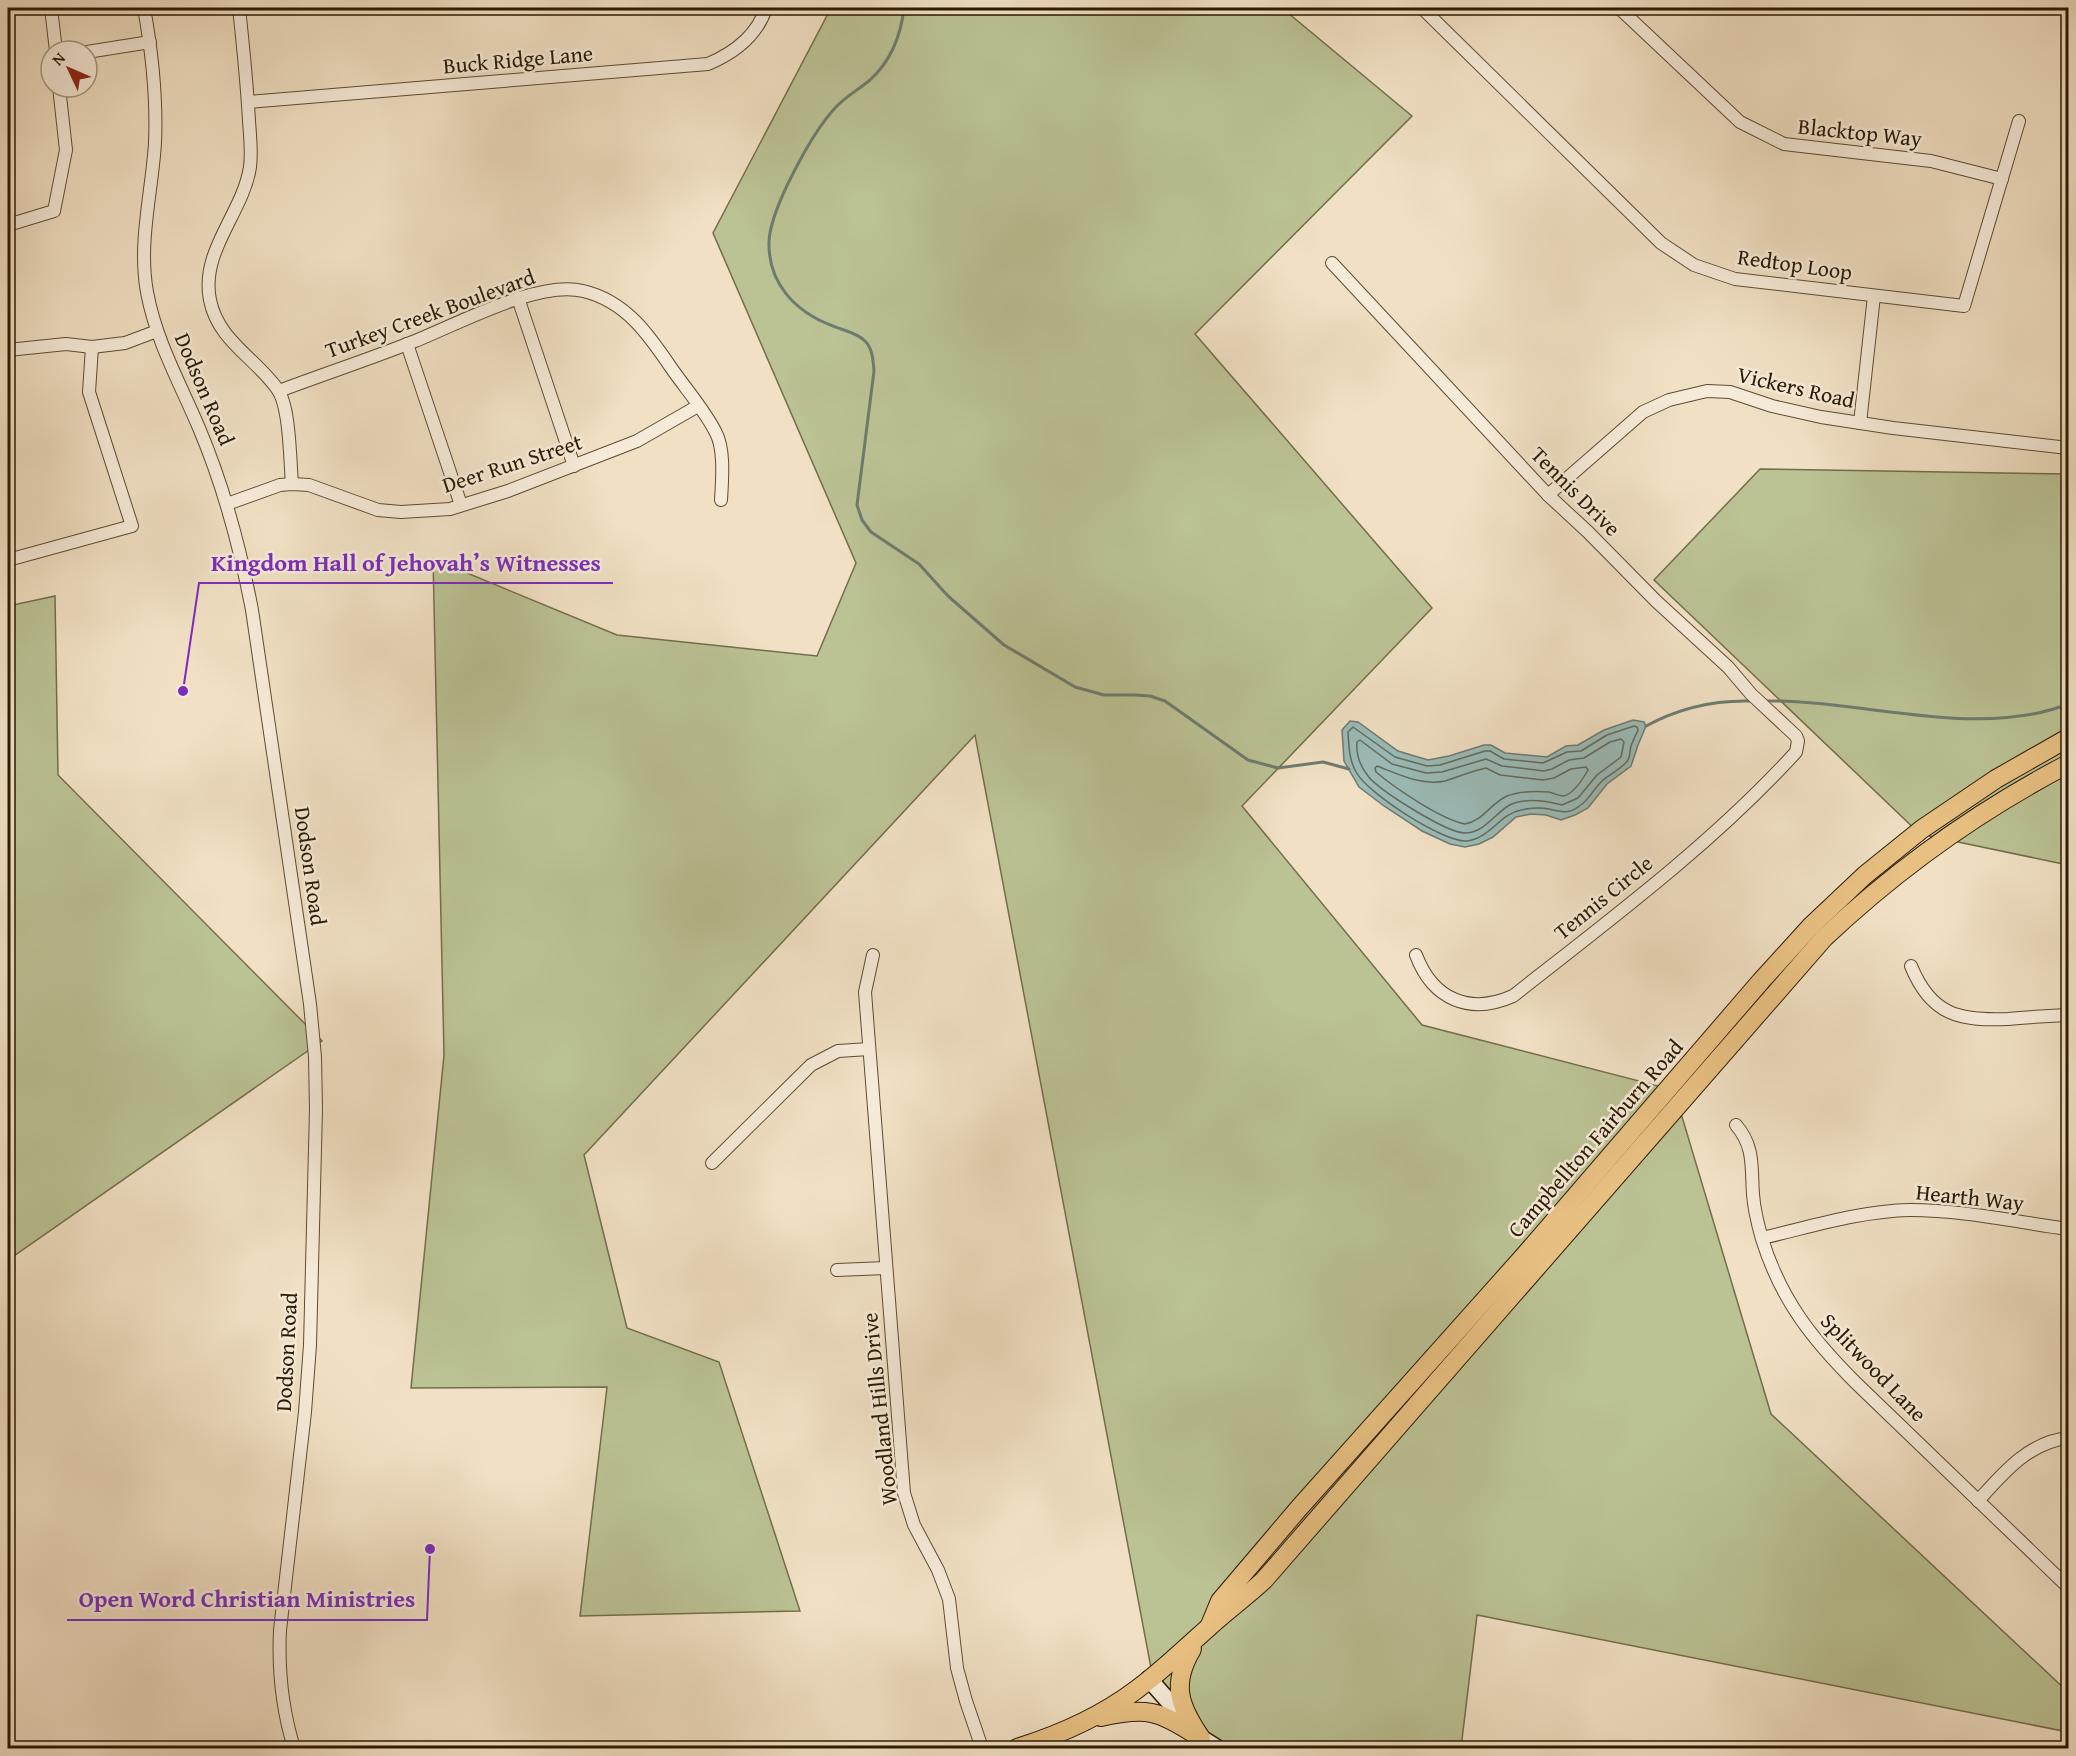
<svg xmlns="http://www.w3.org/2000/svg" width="2076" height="1756" font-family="'Gentium Book Plus',serif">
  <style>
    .green { fill: #bbc294; stroke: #726e4b; stroke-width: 1.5 }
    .water { fill: #9bbcb9; stroke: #6e7b70; stroke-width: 1.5 }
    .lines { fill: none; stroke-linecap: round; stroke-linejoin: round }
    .shore { stroke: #626b5e; stroke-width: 1.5 }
    .stream { stroke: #6e7b70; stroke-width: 3 }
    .minor-casing { stroke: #5c4c32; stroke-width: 14 }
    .secondary-casing { stroke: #2a1a02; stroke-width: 19 }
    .primary-casing { stroke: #2a1a02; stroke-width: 20 }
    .minor { stroke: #f6ebd9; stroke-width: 12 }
    .secondary { stroke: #f6ebd9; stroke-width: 16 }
    .primary { stroke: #e8c082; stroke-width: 18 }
    .labels { text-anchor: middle; stroke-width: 5; stroke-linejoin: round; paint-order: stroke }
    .street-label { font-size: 22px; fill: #2a1a02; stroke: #f6ebd9 }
    .leader { fill: none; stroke: #7b2cbf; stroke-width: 2 }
    .callout-dot { fill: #7b2cbf; stroke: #f6ebd9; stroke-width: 2 }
    .callout-label { font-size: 24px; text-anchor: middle; font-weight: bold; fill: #7b2cbf; stroke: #f6ebd9; stroke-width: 5; stroke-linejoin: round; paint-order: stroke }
  </style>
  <rect width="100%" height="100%" fill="#f1e0c4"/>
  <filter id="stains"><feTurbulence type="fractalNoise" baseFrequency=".00333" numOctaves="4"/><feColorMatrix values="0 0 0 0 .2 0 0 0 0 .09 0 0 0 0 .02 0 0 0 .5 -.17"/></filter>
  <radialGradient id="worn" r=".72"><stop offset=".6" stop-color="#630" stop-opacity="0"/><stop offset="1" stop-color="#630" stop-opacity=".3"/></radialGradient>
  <g class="green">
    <path d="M831 8H1282L1412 116 1195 334 1432 608 1242 806 1422 1025 1674 1090 1771 1414 2068 1692V1732L1477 1615 1461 1748H1232L1196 1728 1151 1668 975 735 584 1155 627 1328 719 1362 800 1611 580 1616 607 1387 411 1388 444 1055 433 559 617 635 817 656 856 563 713 233Z"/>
    <path d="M1760 469 2068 474V865L1920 834 1654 580Z"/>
    <path d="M55 596 58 775 322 1041 8 1260V606Z"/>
  </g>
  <path class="water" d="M1633 720 1644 722 1646 726 1638 745 1631 766 1607 784 1588 808 1575 815 1561 820 1546 815 1531 814 1516 817 1493 837 1479 844 1465 847 1450 844 1422 831 1384 806 1359 787 1344 761 1342 730 1350 721 1358 722 1398 751 1428 760 1449 756 1484 745H1491L1505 753 1547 757 1566 746 1578 745 1604 730Z"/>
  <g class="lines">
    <g class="shore">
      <path d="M1634 726 1637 727 1638 730C1636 735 1633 740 1631 746 1630 750 1630 756 1628 760 1623 768 1610 774 1603 780 1595 787 1590 798 1582 804 1569 815 1563 812 1549 809 1540 807 1530 808 1521 810 1500 814 1490 838 1467 841 1444 843 1367 793 1356 772 1349 759 1349 747 1348 732L1353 727 1395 757 1427 766 1440 765 1485 751H1490L1504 759 1543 763 1567 752 1581 751 1607 735Z"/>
      <path d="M1621 739 1624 742 1621 757 1597 775 1578 798 1562 805C1546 801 1523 797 1508 806 1494 815 1484 832 1466 833 1448 834 1380 791 1368 776 1360 766 1356 754 1357 742L1360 740 1392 764 1426 773 1442 772 1486 759 1502 766 1544 771 1552 769 1569 760 1584 758 1610 742Z"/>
      <path d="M1377 766C1398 774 1421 786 1445 781 1459 777 1471 771 1486 768L1500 775 1543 780 1554 778 1571 769 1586 767 1588 770C1584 777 1573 795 1563 796 1558 796 1554 793 1549 792 1536 791 1520 791 1507 796 1491 803 1483 821 1465 824 1440 819 1395 788 1376 772L1375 768Z"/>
    </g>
    <g class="stream">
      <path d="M904 8C901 34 891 61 870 80 858 90 845 97 835 108 812 133 770 209 769 242 768 283 795 312 833 326 844 331 856 332 865 341 873 349 873 361 874 371L857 505 862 520 871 532 919 564 948 596 1004 645 1075 687 1104 695H1135L1150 696 1165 701 1248 760 1278 768 1323 762 1349 769"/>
      <path d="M1764 701C1860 699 1977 740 2068 704"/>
      <path d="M1646 726C1679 708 1715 700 1751 701"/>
    </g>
    <g class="minor-casing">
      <g id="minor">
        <path d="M51 8 56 51"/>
        <path d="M144 8C152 52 157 97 155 143 152 192 138 243 147 292 156 341 180 383 199 428 224 487 240 547 252 610L310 1004 315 1057 316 1109 310 1345 305 1412 280 1630C278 1671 282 1709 294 1748"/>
        <path d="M239 8C243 45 247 83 249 121 250 136 252 152 250 167 243 213 200 251 210 300 218 341 256 358 278 390 290 408 290 461 292 484"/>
        <path d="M1422 8 1661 243 1694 265 1735 279 1964 306 2019 121"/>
        <path d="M1619 8 1740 122 1784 144 1931 161 2002 179"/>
        <path d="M87 52 150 42"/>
        <path d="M248 102 708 64C734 53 757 36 766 8"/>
        <path d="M8 225 54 211 66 150 59 87"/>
        <path d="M1332 263 1548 495 1588 532 1656 601 1728 667 1751 694 1796 736 1798 741 1796 752C1712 844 1611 919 1513 996 1470 1015 1433 1000 1416 955"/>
        <path d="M518 298 574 466"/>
        <path d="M407 344 461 505"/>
        <path d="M8 350 66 344 92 347 125 343 157 331"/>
        <path d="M279 391C324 374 370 359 415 341 458 324 538 280 583 291 626 301 649 335 672 369 686 389 706 412 716 433 725 450 722 481 721 500"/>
        <path d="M1860 423 1874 296"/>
        <path d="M1548 495 1643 412 1669 400 1707 391 1730 392 1772 406 1821 417 1893 428 2068 448"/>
        <path d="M227 504 280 485 292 484 309 485 378 510 401 512 450 509 508 491 637 441 698 406"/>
        <path d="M8 560 132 526 89 392 92 347"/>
        <path d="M873 955 865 992 904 1493 914 1525 938 1570 949 1599 957 1668 966 1701 982 1748"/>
        <path d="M1911 966C1931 1015 1959 1021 2008 1019 2028 1017 2048 1016 2068 1015"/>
        <path d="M1736 1125C1755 1147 1751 1168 1753 1194 1754 1209 1758 1225 1762 1239 1781 1300 1812 1339 1856 1383L2068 1587"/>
        <path d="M712 1163 811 1065 838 1051 869 1049"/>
        <path d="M1762 1238C1810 1227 1860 1211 1910 1210 1963 1210 2016 1222 2068 1229"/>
        <path d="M837 1270 886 1268"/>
        <path d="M1978 1501C2003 1473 2029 1442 2068 1438"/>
      </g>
    </g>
    <g class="secondary-casing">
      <path id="secondary" d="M1149 1679 1201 1738 1217 1748"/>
    </g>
    <g class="primary-casing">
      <g id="primary">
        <path d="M1210 1625 1220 1601 1299 1508 1524 1256 1761 981 1811 926 1865 875 1922 829 1996 779 2068 738"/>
        <path d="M1192 1649C1171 1684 1179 1706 1201 1738"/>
        <path d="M1101 1717C1146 1707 1158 1710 1196 1735"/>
        <path d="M1017 1748C1059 1735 1100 1717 1136 1690 1162 1671 1184 1649 1208 1628 1226 1611 1246 1597 1264 1580L1824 938C1898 868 1978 811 2068 764"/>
      </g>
    </g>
    <use href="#minor" class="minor"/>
    <use href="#secondary" class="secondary"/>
    <use href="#primary" class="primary"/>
  </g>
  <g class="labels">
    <g class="street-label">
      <text transform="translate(518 59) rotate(-5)" y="8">Buck Ridge Lane</text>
      <text transform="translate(1860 132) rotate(6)" y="8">Blacktop Way</text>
      <text transform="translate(1795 264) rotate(8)" y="8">Redtop Loop</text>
      <text transform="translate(430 313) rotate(-20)" y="8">Turkey Creek Boulevard</text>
      <text transform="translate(1796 387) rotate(13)" y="8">Vickers Road</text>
      <text transform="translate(205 389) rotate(67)" y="8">Dodson Road</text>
      <text transform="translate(512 463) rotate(-18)" y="8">Deer Run Street</text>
      <text transform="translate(1576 491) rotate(45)" y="8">Tennis Drive</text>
      <text transform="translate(311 866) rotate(82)" y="8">Dodson Road</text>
      <text transform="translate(1603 897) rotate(-39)" y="8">Tennis Circle</text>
      <text transform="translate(1595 1138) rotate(-49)" y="8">Campbellton Fairburn Road</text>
      <text transform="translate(1970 1197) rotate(6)" y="8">Hearth Way</text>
      <text transform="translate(286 1352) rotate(-87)" y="8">Dodson Road</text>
      <text transform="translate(1874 1367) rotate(46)" y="8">Splitwood Lane</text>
      <text transform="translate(879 1409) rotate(-96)" y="8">Woodland Hills Drive</text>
    </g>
  </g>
  <path class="leader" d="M183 691L199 583H613M430 1549L427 1620H67"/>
  <g class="callout-dot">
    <circle cx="183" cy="691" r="6"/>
    <circle cx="430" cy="1549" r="6"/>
  </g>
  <g class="callout-label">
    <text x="406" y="571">Kingdom Hall of Jehovah’s Witnesses</text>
    <text x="247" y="1607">Open Word Christian Ministries</text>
  </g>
  <rect width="2076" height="1756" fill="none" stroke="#f1e0c4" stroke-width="30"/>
  <rect x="9" y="9" width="2058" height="1738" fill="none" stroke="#2a1a02" stroke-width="3"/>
  <rect x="15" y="15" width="2046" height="1726" fill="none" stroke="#2a1a02" stroke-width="1.5"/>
  <g transform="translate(69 69) rotate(314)"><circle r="28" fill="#f6ebd9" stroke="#a49783" stroke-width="1.5"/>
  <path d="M0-4.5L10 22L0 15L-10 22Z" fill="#8f2418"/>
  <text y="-9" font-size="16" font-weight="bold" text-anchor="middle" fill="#2a1a02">N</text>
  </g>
  <rect width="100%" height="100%" filter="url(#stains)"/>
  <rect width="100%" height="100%" fill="url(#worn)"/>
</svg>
